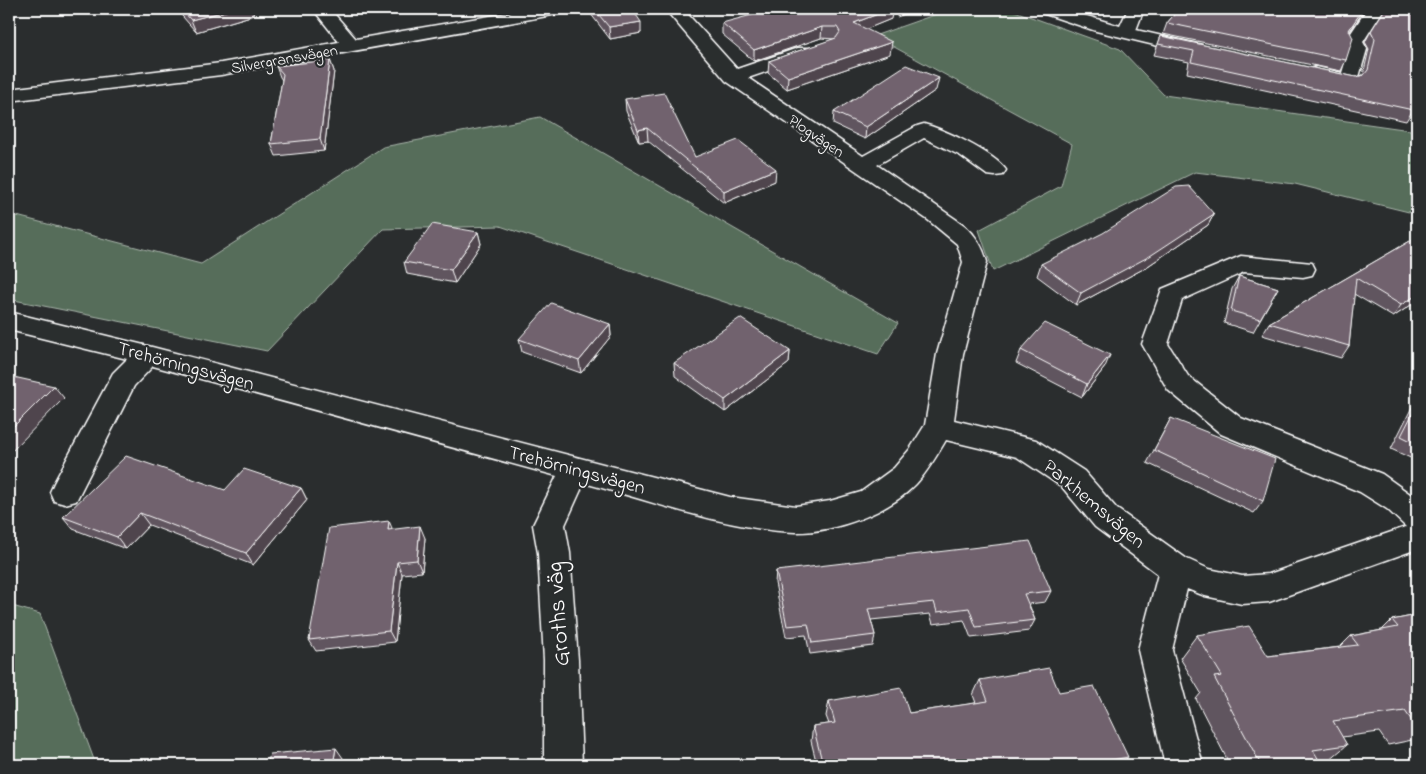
<svg xmlns="http://www.w3.org/2000/svg" width="1426" height="774" font-family="'Indie Flower',sans-serif">
  <style>
    .green { fill: #566d5a; stroke: #aab6ac }
    .lines { fill: none; stroke-linecap: round; stroke-linejoin: round }
    .minor-casing { stroke: #fff; stroke-width: 3 }
    .minor { fill: #2a2d2e; fill-rule: evenodd }
    .wall { fill: #61545f; stroke: #fff }
    .shaded-wall { fill: #4f454d; stroke: #fff }
    .building { fill: #71626e; stroke: #fff }
    .labels { text-anchor: middle; stroke-width: 4.5; stroke-linejoin: round; paint-order: stroke }
    .far-street-label { font-size: 16px; fill: #fff; stroke: #2a2d2e }
    .street-label { font-size: 20px; fill: #fff; stroke: #2a2d2e }
    .near-street-label { font-size: 24px; fill: #fff; stroke: #2a2d2e }
  </style>
  <rect width="100%" height="100%" fill="#2a2d2e"/>
  <filter id="ink" filterUnits="userSpaceOnUse"><feTurbulence type="fractalNoise" baseFrequency=".02" numOctaves="2"/><feDisplacementMap in="SourceGraphic" scale="10" xChannelSelector="R" yChannelSelector="G"/><feConvolveMatrix kernelMatrix="1 2 1 2 8 2 1 2 1" color-interpolation-filters="sRGB"/></filter>
  <g filter="url(#ink)">
    <g class="green">
      <path d="M951 9H1009L1120 49 1164 95 1417 131V214L1295 184 1195 172 993 271 979 230 1061 186 1072 144 874 36Z"/>
      <path d="M540 117 898 323 878 354 500 226 383 229 267 351 9 299V214L201 264 383 147Z"/>
      <path d="M9 605 40 614 96 765H9Z"/>
    </g>
    <g class="lines">
      <g class="minor-casing">
        <g id="minor">
          <path d="M313 9H330L356 39 530 9H567L564 13 558 14 221 75 9 101V89L221 63 339 42Z"/>
          <path d="M665 9H683L737 69 798 48H812L814 52 812 56 748 78 863 156 917 126 924 124C944 129 994 153 1006 170L1003 175 995 176 987 175 961 156 924 138 877 165 964 225C976 235 983 247 987 262L963 354 954 420 1036 440 1084 471 1117 509 1187 559 1209 569 1242 576 1269 574 1406 527 1387 509 1360 492 1221 434 1168 390 1142 344 1162 289 1241 256 1312 263 1315 269 1312 275 1303 277 1244 272 1182 300 1168 344 1188 376 1241 418 1382 474 1417 499V549L1269 602 1242 604 1205 596 1187 589 1172 650 1203 765H1165L1138 650 1158 574 1095 527 1062 487 1017 457 946 440C937 455 928 471 916 484 890 512 834 533 795 532 730 530 648 500 584 483L565 525 570 553 578 660 582 765H544V660L538 553 533 525 557 476 153 366 134 386 76 501 65 504 54 501 50 492 54 483 113 373 127 359 9 330V312L148 346 730 497 796 506 830 501 861 492 894 468 910 449 925 425 937 354 963 262 957 244 928 220 726 81Z"/>
          <path d="M1039 9H1064L1120 26 1128 9H1144L1136 30 1202 45 1205 49 1202 53 1196 55 1096 31 1042 13Z"/>
          <path d="M1367 9H1384L1363 42 1367 49 1357 84 1350 86 1310 77 1307 73 1310 69 1317 67 1342 73 1349 49 1345 42Z"/>
        </g>
      </g>
      <use href="#minor" class="minor"/>
    </g>
    <g class="wall">
      <path d="M176 9H251L254 15 196 32Z"/>
      <path d="M587 9H632L641 33 610 39Z"/>
      <path d="M1179 9H1365L1350 32 1346 60 1341 71 1163 34 1167 23Z"/>
      <path d="M891 19 866 29 890 54 787 89 768 73 769 61 834 39 821 38 754 61 722 34V23Z"/>
      <path d="M1371 31 1413 110 1406 121 1187 73 1189 62 1154 55 1161 36 1356 77 1363 75 1369 49 1365 42Z"/>
      <path d="M330 60 334 71 324 151 276 156 271 144 282 80 280 77 276 66Z"/>
      <path d="M936 90 865 139 833 124 834 112Z"/>
      <path d="M625 99 695 157 775 181 724 203 648 141 639 142 626 111Z"/>
      <path d="M1214 214 1208 225 1145 268 1076 305 1037 276 1041 264Z"/>
      <path d="M478 232 481 244 455 283 407 274 404 262Z"/>
      <path d="M1417 237V301L1393 317 1354 294 1349 346 1341 358 1262 335 1269 323Z"/>
      <path d="M1239 276 1278 288 1253 332 1224 323 1232 289Z"/>
      <path d="M610 324 611 336 581 373 522 352 519 339Z"/>
      <path d="M1021 350 1105 367 1082 397 1016 363Z"/>
      <path d="M790 351 789 363 725 412 675 376 674 363Z"/>
      <path d="M1417 399V461L1391 449 1415 401Z"/>
      <path d="M1171 418 1263 501 1254 513 1147 463Z"/>
      <path d="M301 488 307 500 253 565 149 525 126 549 73 529 63 517 225 490Z"/>
      <path d="M393 529 425 538 422 572 402 574 395 642 316 651 309 640Z"/>
      <path d="M776 571 1051 591 1045 602 1029 604 1035 620 1029 631 971 638 964 620 933 624 930 614 871 620 875 635 873 646 810 654 806 635 786 637 775 583Z"/>
      <path d="M1417 615V739L1388 745 1379 732 1342 737 1347 745 1323 765H1230L1196 699 1201 693 1180 658 1197 635 1268 656 1340 647 1351 636 1382 630 1392 620Z"/>
      <path d="M980 680 1059 692 1128 757 1122 765H817L811 741 813 726 829 724 826 716 829 701 909 713 976 703 973 695Z"/>
    </g>
    <g class="shaded-wall">
      <path d="M233 9H251L254 15 196 32 191 20Z"/>
      <path d="M891 9H893L891 19 852 35 854 23Z"/>
      <path d="M899 9H918L897 17Z"/>
      <path d="M1363 9H1365L1343 41 1349 30Z"/>
      <path d="M641 22V33L610 39 609 27Z"/>
      <path d="M822 27 821 38 754 61V50Z"/>
      <path d="M892 42 890 54 787 89 788 77Z"/>
      <path d="M330 60 334 71 324 151 320 139Z"/>
      <path d="M939 78 936 90 865 139 866 127Z"/>
      <path d="M647 128 648 141 639 142 638 130Z"/>
      <path d="M776 169 775 181 724 203V191Z"/>
      <path d="M1214 214 1208 225 1145 268 1076 305 1081 293Z"/>
      <path d="M478 232 481 244 455 283 451 270Z"/>
      <path d="M1417 295V301L1393 317 1401 305Z"/>
      <path d="M610 324 611 336 581 373 579 361Z"/>
      <path d="M790 351 789 363 725 412V400Z"/>
      <path d="M1110 355 1105 367 1082 397 1087 384Z"/>
      <path d="M54 386 64 398 9 454V431Z"/>
      <path d="M301 488 307 500 253 565 246 553Z"/>
      <path d="M140 513 149 525 126 549 117 537Z"/>
      <path d="M389 521 394 533 388 530Z"/>
      <path d="M420 526 425 538 422 572 417 560Z"/>
      <path d="M397 562 402 574 395 642 389 631Z"/>
      <path d="M336 748 343 758 342 765H333Z"/>
    </g>
    <g class="building">
      <path d="M181 9H233L191 20Z"/>
      <path d="M594 9H632L641 22 609 27Z"/>
      <path d="M774 9H891L854 23 892 42 788 77 769 61 836 38 840 32 837 27H822L754 50 722 23Z"/>
      <path d="M1179 9H1363L1349 30 1353 38 1346 60 1167 23Z"/>
      <path d="M1385 9H1417V63L1413 110 1191 62 1194 51 1158 44 1161 36 1356 77 1364 75 1368 70 1375 39 1371 31Z"/>
      <path d="M330 60 320 139 271 144 283 74 276 66Z"/>
      <path d="M906 65 939 78 866 127 834 112Z"/>
      <path d="M664 93 695 157 738 140 776 169 724 191 647 128 638 130 625 99Z"/>
      <path d="M1189 186 1214 214 1150 256 1081 293 1041 264 1103 233 1176 187Z"/>
      <path d="M432 224 478 232 451 270 404 262Z"/>
      <path d="M1417 237V295L1401 305 1356 278 1349 346 1269 323Z"/>
      <path d="M1239 276 1278 288 1260 319 1231 311Z"/>
      <path d="M551 303 610 324 579 361 519 339Z"/>
      <path d="M740 318 790 351 725 400 674 363Z"/>
      <path d="M1045 323 1110 355 1087 384 1021 350Z"/>
      <path d="M9 376 54 386 9 431Z"/>
      <path d="M1417 405V444L1401 436Z"/>
      <path d="M1171 418 1275 459 1263 501 1154 450Z"/>
      <path d="M126 456 225 490 244 469 301 488 246 553 140 513 117 537 63 517Z"/>
      <path d="M389 521 388 530 420 526 417 560 397 562 389 631 309 640 329 528Z"/>
      <path d="M1030 541 1051 591 1024 594 1035 620 976 627 969 608 937 612 934 602 868 609 875 635 812 643 808 624 787 626 776 571Z"/>
      <path d="M1417 615V724H1414L1405 711 1333 721 1347 745 1313 750 1322 765H1261L1214 677 1222 676 1197 635 1249 626 1268 656 1358 645 1351 636 1398 627 1392 620Z"/>
      <path d="M1049 668 1059 692 1094 686 1128 757 1091 764 1092 765H823L813 726 835 723 829 701 901 688 909 713 988 701 980 680Z"/>
      <path d="M336 748 333 765H267L270 754Z"/>
    </g>
  </g>
  <g class="labels">
    <g class="far-street-label">
      <text transform="translate(284 58) rotate(-10)" y="6">Silvergransvägen</text>
      <text transform="translate(817 135) rotate(34)" y="6">Plogvägen</text>
    </g>
    <g class="street-label">
      <text transform="translate(186 365) rotate(15)" y="7">Trehörningsvägen</text>
      <text transform="translate(577 469) rotate(15)" y="7">Trehörningsvägen</text>
      <text transform="translate(1095 503) rotate(40)" y="7">Parkhemsvägen</text>
    </g>
    <g class="near-street-label">
      <text transform="translate(557 614) rotate(-94)" y="8">Groths väg</text>
    </g>
  </g>
  <rect width="1426" height="774" fill="none" stroke="#2a2d2e" stroke-width="30"/>
  <rect x="15" y="15" width="1396" height="744" fill="none" stroke="#fff" stroke-width="2" filter="url(#ink)"/>
</svg>
